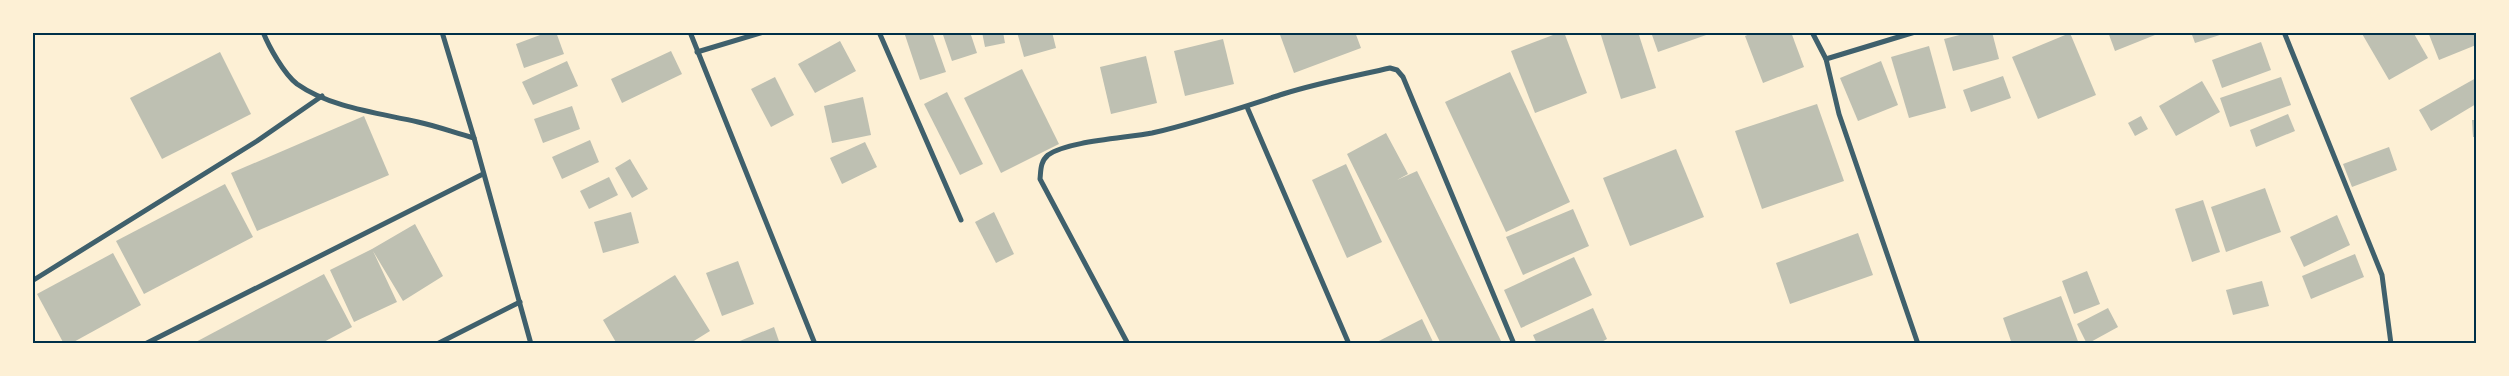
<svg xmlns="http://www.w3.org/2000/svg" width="2509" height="376" font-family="'Fira Sans',sans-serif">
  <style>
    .building { fill: #bec0b2 }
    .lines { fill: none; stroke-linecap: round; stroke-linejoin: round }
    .minor { stroke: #3f606c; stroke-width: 5 }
    .neatline { fill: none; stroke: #003049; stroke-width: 2 }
  </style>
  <rect width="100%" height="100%" fill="#fdf0d5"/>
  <g class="building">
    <path d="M548 32H556L564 54 524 68 516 44Z"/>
    <path d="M904 32H932L946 72 920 80Z"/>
    <path d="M942 32H970L977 53 952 61Z"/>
    <path d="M982 32H1003L1005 43 985 47Z"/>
    <path d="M1017 32H1052L1056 48 1024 57Z"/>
    <path d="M1279 32H1355L1361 48 1294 73Z"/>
    <path d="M1561 32H1564L1587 93 1535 113 1511 51Z"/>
    <path d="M1600 32H1638L1656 88 1621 99Z"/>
    <path d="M1651 32H1708L1709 34 1658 52Z"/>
    <path d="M1754 32H1791L1804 67 1763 83 1745 36Z"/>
    <path d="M1971 32H1992L1999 59 1953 71 1944 39Z"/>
    <path d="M2108 32H2160V33L2115 51Z"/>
    <path d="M2191 32H2226V33L2195 43Z"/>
    <path d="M2361 32H2413L2428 58 2389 80Z"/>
    <path d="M2428 32H2476V45L2439 60Z"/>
    <path d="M2070 33 2096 95 2038 119 2012 57Z"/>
    <path d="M1223 39 1234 84 1185 96 1174 51Z"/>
    <path d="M840 41 856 71 815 93 798 64Z"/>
    <path d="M2261 42 2271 70 2222 88 2212 60Z"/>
    <path d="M1929 46 1946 108 1909 118 1891 57Z"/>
    <path d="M671 51 682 74 622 103 611 79Z"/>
    <path d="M220 52 251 114 162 159 130 98Z"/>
    <path d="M1146 56 1157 103 1111 114 1100 67Z"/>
    <path d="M567 61 578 86 533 105 522 82Z"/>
    <path d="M1881 61 1898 105 1858 121 1840 78Z"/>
    <path d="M1022 69 1059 144 1001 173 964 98Z"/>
    <path d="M1510 72 1570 202 1506 232 1445 102Z"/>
    <path d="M2003 76 2011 98 1971 112 1963 90Z"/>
    <path d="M775 77 794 115 771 127 751 89Z"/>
    <path d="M2281 77 2291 105 2230 127 2220 98Z"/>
    <path d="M2476 78V104L2431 131 2419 110Z"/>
    <path d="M2202 81 2220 112 2176 136 2159 106Z"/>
    <path d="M947 92 983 164 960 175 924 104Z"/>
    <path d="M863 97 871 135 832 143 824 106Z"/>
    <path d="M1817 104 1844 181 1762 209 1735 131Z"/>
    <path d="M572 106 580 129 543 143 534 119Z"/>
    <path d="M2288 114 2295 131 2256 147 2250 130Z"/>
    <path d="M364 116 389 175 257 231 231 173Z"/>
    <path d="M2141 116 2148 129 2135 136 2128 123Z"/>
    <path d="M2472 120H2476V137H2473Z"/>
    <path d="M1386 133 1408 174 1397 180 1417 171 1502 343 1441 344 1347 154Z"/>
    <path d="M590 140 599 162 562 179 552 157Z"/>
    <path d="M865 142 877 167 842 184 830 158Z"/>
    <path d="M2389 147 2397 170 2352 187 2343 164Z"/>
    <path d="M1676 149 1704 217 1630 246 1603 178Z"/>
    <path d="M630 159 648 189 632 198 615 168Z"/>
    <path d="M1346 164 1382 242 1347 258 1312 180Z"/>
    <path d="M609 177 618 195 589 209 580 191Z"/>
    <path d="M225 184 253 237 144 294 116 241Z"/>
    <path d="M2265 188 2281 232 2226 252 2211 207Z"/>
    <path d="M2203 200 2220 252 2192 262 2175 209Z"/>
    <path d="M1573 209 1589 246 1523 275 1506 237Z"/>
    <path d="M631 212 639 243 603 253 594 222Z"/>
    <path d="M994 212 1014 254 996 263 975 222Z"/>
    <path d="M2337 215 2350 245 2304 267 2290 237Z"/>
    <path d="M415 224 443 276 403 301 373 251 397 302 354 322 330 270 372 249Z"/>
    <path d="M1858 233 1873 275 1790 304 1776 263Z"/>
    <path d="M113 253 141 305 70 344H64L37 294Z"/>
    <path d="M2355 254 2364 277 2311 299 2302 276Z"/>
    <path d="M1574 257 1592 295 1521 328 1504 290Z"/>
    <path d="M738 261 754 304 722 316 706 273Z"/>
    <path d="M2087 271 2100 304 2074 314 2062 281Z"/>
    <path d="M324 274 352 327 320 344H192Z"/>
    <path d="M675 275 710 331 689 344H617L603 320Z"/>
    <path d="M2262 281 2269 306 2233 315 2226 290Z"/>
    <path d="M2061 296 2079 344H2012L2003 318Z"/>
    <path d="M1593 308 1607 339 1598 344H1537L1533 335Z"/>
    <path d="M2108 308 2118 327 2087 344 2077 324Z"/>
    <path d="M1422 319 1434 344H1373Z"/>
    <path d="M774 327 780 344H735V343Z"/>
  </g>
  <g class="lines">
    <g class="minor">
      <path d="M263 32C269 47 284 74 297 84 331 108 379 113 418 122 437 126 455 133 474 138L531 344"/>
      <path d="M442 32 474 138"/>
      <path d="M690 32 815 344"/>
      <path d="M879 32 961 220"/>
      <path d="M1812 32 1826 59 1839 114 1918 344"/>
      <path d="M2284 32 2382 275 2391 344"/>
      <path d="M697 52 764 32"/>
      <path d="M1826 59 1915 32"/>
      <path d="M1247 107 1349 344"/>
      <path d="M32 281 257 141 322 96"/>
      <path d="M145 344 483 174"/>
      <path d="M437 344 520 302"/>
      <path d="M1128 344 1040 179C1041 170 1040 162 1048 155 1067 141 1127 138 1152 133 1196 123 1240 108 1283 94 1318 83 1355 76 1390 68L1397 70 1403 77 1514 344"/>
    </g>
  </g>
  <rect width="2509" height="376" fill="none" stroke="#fdf0d5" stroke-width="68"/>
  <rect x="34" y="34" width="2441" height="308" class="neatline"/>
</svg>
